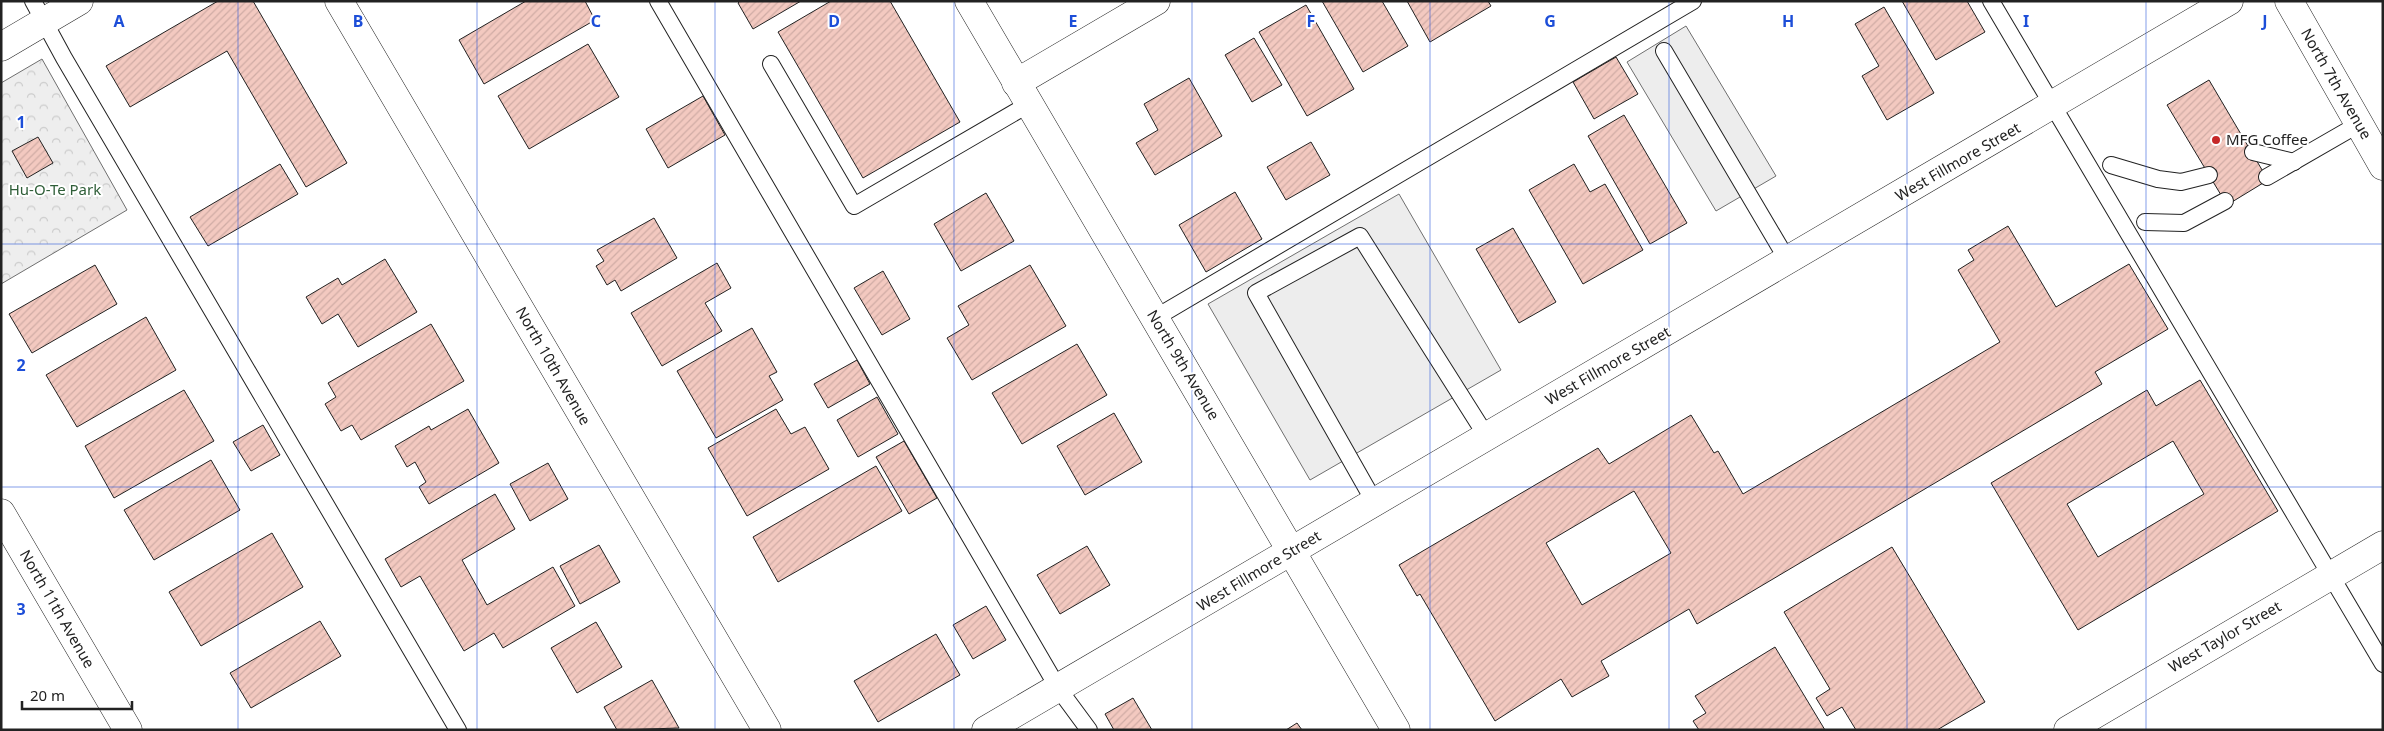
<svg xmlns="http://www.w3.org/2000/svg" width="2384" height="731" font-family="'Noto Sans',sans-serif">
  <style>
    .park { fill: url(#park-crowns); stroke: #6f6f6f }
    .parking { fill: #ededed; stroke: #6f6f6f }
    .building { fill: url(#building-hatch); stroke: #222; fill-rule: evenodd }
    .lines { fill: none; stroke-linecap: round; stroke-linejoin: round }
    .service-casing { stroke: #222; stroke-width: 18 }
    .minor-casing { stroke: #222; stroke-width: 29 }
    .secondary-casing { stroke: #222; stroke-width: 29 }
    .service { stroke: #fff; stroke-width: 16 }
    .minor { stroke: #fff; stroke-width: 28 }
    .secondary { stroke: #fff; stroke-width: 28 }
    .grid { fill: none; stroke: #1d4ed8; stroke-width: 1; stroke-opacity: 0.55 }
    .poi-dot { fill: #c62828; stroke: #fff; stroke-width: 2 }
    .labels { text-anchor: middle; stroke-width: 4; stroke-linejoin: round; paint-order: stroke }
    .street-label { font-size: 15px; fill: #222; stroke: #fff }
    .poi-label { font-size: 15px; fill: #222; stroke: #fff; text-anchor: start }
    .park-label { font-size: 15px; fill: #2f5e38; stroke: #fff }
    .grid-label { font-size: 16px; text-anchor: middle; font-weight: bold; fill: #1d4ed8; stroke: #fff; stroke-width: 4; stroke-linejoin: round; paint-order: stroke }
  </style>
  <defs>
    <pattern id="park-crowns" width="20" height="18" patternUnits="userSpaceOnUse" patternTransform="scale(1.25)"><rect width="20" height="18" fill="#eee"/><path d="M2 6a3 3 0 1 1 6 0M12 15a3 3 0 1 1 6 0" fill="none" stroke="#ccc"/></pattern>
    <pattern id="building-hatch" width="6" height="6" patternUnits="userSpaceOnUse" patternTransform="scale(1.25)"><rect width="6" height="6" fill="#f3c9c0"/><path d="M-1 1l2-2M0 6l6-6M5 7l2-2" fill="none" stroke="#d0aca5"/></pattern>
  </defs>
  <rect width="100%" height="100%" fill="#fff"/>
  <path class="park" d="M42 59 127 210 1 284V83Z"/>
  <g class="parking">
    <path d="M1686 26 1776 176 1716 211 1627 62Z"/>
    <path d="M1399 194 1501 370 1310 480 1208 304Z"/>
  </g>
  <g class="building">
    <path d="M218 1H253L347 163 306 187 227 51 130 107 106 66Z"/>
    <path d="M526 1H585L595 20 484 84 459 40Z"/>
    <path d="M740 1H801L753 29 738 3Z"/>
    <path d="M831 1H890L960 122 863 178 778 32Z"/>
    <path d="M1322 1H1382L1408 46 1363 72Z"/>
    <path d="M1407 1H1488L1491 6 1430 42Z"/>
    <path d="M1902 1H1967L1985 32 1936 60Z"/>
    <path d="M1306 5 1354 89 1307 116 1259 32Z"/>
    <path d="M1884 7 1934 93 1887 120 1862 76 1879 66 1855 24Z"/>
    <path d="M1254 38 1282 85 1252 102 1225 55Z"/>
    <path d="M588 44 619 97 529 149 498 96Z"/>
    <path d="M1616 57 1638 94 1594 119 1573 82Z"/>
    <path d="M1189 78 1222 136 1155 175 1136 143 1158 130 1144 104Z"/>
    <path d="M2209 80 2268 180 2227 205 2167 105Z"/>
    <path d="M703 96 725 135 668 168 646 129Z"/>
    <path d="M1624 115 1687 223 1650 244 1588 136Z"/>
    <path d="M38 137 53 163 27 178 12 151Z"/>
    <path d="M1311 142 1330 175 1286 200 1267 167Z"/>
    <path d="M280 164 298 194 208 246 190 217Z"/>
    <path d="M1574 164 1590 192 1605 184 1643 250 1583 284 1529 190Z"/>
    <path d="M1235 192 1262 239 1206 272 1179 225Z"/>
    <path d="M986 193 1014 241 961 271 934 224Z"/>
    <path d="M654 218 677 258 621 291 615 280 607 285 596 266 604 261 597 250Z"/>
    <path d="M2008 226 2056 307 2129 264 2168 329 2095 372 2102 384 1697 624 1689 609 1601 661 1609 676 1572 697 1561 679 1495 721 1420 594 1417 596 1399 565 1598 448 1609 464 1691 415 1714 453 1718 451 1743 494 2000 342 1958 270 1974 260 1968 250ZM1634 491 1671 553 1582 605 1546 543Z"/>
    <path d="M1513 228 1556 302 1519 323 1476 249Z"/>
    <path d="M385 259 417 312 358 347 338 314 322 324 306 297 338 278 342 285Z"/>
    <path d="M717 263 731 288 705 303 722 331 662 366 631 313Z"/>
    <path d="M95 265 117 304 32 353 9 314Z"/>
    <path d="M1030 265 1066 326 972 380 947 338 969 325 958 306Z"/>
    <path d="M883 271 910 319 882 335 854 288Z"/>
    <path d="M146 317 176 370 77 427 46 375Z"/>
    <path d="M431 324 464 381 361 440 352 425 341 431 325 404 336 397 328 383Z"/>
    <path d="M752 328 777 372 769 376 783 400 716 438 677 371Z"/>
    <path d="M1077 344 1107 395 1022 444 992 393Z"/>
    <path d="M857 360 870 384 828 408 814 384Z"/>
    <path d="M2200 380 2278 511 2078 630 1991 483 2147 390 2156 406ZM2173 441 2204 494 2098 557 2067 504Z"/>
    <path d="M184 390 214 441 114 498 85 446Z"/>
    <path d="M877 397 898 434 858 457 837 420Z"/>
    <path d="M468 409 499 463 429 504 419 487 426 482 415 462 407 467 395 446 429 426 431 430Z"/>
    <path d="M776 409 791 434 805 427 829 469 747 516 708 448Z"/>
    <path d="M1114 413 1142 462 1085 495 1057 446Z"/>
    <path d="M263 425 280 455 251 471 233 442Z"/>
    <path d="M904 441 937 498 909 514 876 457Z"/>
    <path d="M211 460 240 510 154 560 124 510Z"/>
    <path d="M548 463 568 499 530 521 510 484Z"/>
    <path d="M876 466 902 511 778 582 753 537Z"/>
    <path d="M495 494 515 529 462 560 487 605 553 567 575 606 503 648 494 633 464 651 420 576 401 587 385 559Z"/>
    <path d="M272 533 303 587 201 646 169 592Z"/>
    <path d="M599 545 620 582 580 604 560 566Z"/>
    <path d="M1087 546 1110 585 1060 614 1037 575Z"/>
    <path d="M1892 547 1985 702 1937 730H1856L1842 707 1827 716 1816 698 1830 689 1784 612Z"/>
    <path d="M986 606 1006 640 973 659 953 625Z"/>
    <path d="M320 621 341 656 251 708 230 673Z"/>
    <path d="M596 622 622 667 577 693 551 648Z"/>
    <path d="M936 634 960 675 878 722 854 681Z"/>
    <path d="M1775 647 1825 730H1699L1693 721 1706 713 1695 696Z"/>
    <path d="M652 680 679 728 617 730 604 707Z"/>
    <path d="M1133 698 1152 730H1114L1105 714Z"/>
    <path d="M1297 723 1302 730H1286Z"/>
  </g>
  <g class="lines">
    <g class="service-casing">
      <g id="service">
        <path d="M33 1 64 58 458 730"/>
        <path d="M658 1 1058 688 1089 730"/>
        <path d="M1991 1 2383 664"/>
        <path d="M1664 51 1788 261"/>
        <path d="M771 64 854 206 1029 104"/>
        <path d="M2253 152 2294 162"/>
        <path d="M2111 165 2158 179 2181 182 2209 175"/>
        <path d="M2267 177 2359 124"/>
        <path d="M2145 222 2184 223 2225 201"/>
        <path d="M1155 318 1693 1"/>
        <path d="M1375 503 1256 293 1360 236 1487 437"/>
      </g>
    </g>
    <g class="minor-casing">
      <g id="minor">
        <path d="M339 1 767 730"/>
        <path d="M969 1 1396 730"/>
        <path d="M1 47 79 1"/>
        <path d="M1016 83 1156 1"/>
        <path d="M1 513 128 730"/>
        <path d="M986 730 2229 1"/>
        <path d="M2068 730 2383 545"/>
      </g>
    </g>
    <g class="secondary-casing">
      <path id="secondary" d="M2289 1 2383 166"/>
    </g>
    <use href="#service" class="service"/>
    <use href="#minor" class="minor"/>
    <use href="#secondary" class="secondary"/>
  </g>
  <path class="grid" d="M238 1V730M477 1V730M715 1V730M954 1V730M1192 1V730M1430 1V730M1669 1V730M1907 1V730M2146 1V730M1 244H2383M1 487H2383"/>
  <circle class="poi-dot" cx="2216" cy="140" r="5"/>
  <g class="labels">
    <g class="street-label">
      <text transform="translate(2336 84) rotate(60)" y="5">North 7th Avenue</text>
      <text transform="translate(1958 162) rotate(-30)" y="5">West Fillmore Street</text>
      <text transform="translate(1183 365) rotate(59)" y="5">North 9th Avenue</text>
      <text transform="translate(553 366) rotate(60)" y="5">North 10th Avenue</text>
      <text transform="translate(1608 366) rotate(-30)" y="5">West Fillmore Street</text>
      <text transform="translate(1259 571) rotate(-31)" y="5">West Fillmore Street</text>
      <text transform="translate(57 609) rotate(60)" y="5">North 11th Avenue</text>
      <text transform="translate(2225 637) rotate(-30)" y="5">West Taylor Street</text>
    </g>
    <g class="poi-label">
      <text x="2226" y="145">MFG Coffee</text>
    </g>
    <g class="park-label">
      <text x="55" y="195">Hu-O-Te Park</text>
    </g>
  </g>
  <g class="grid-label">
    <text x="119" y="27">A</text>
    <text x="358" y="27">B</text>
    <text x="596" y="27">C</text>
    <text x="834" y="27">D</text>
    <text x="1073" y="27">E</text>
    <text x="1311" y="27">F</text>
    <text x="1550" y="27">G</text>
    <text x="1788" y="27">H</text>
    <text x="2026" y="27">I</text>
    <text x="2265" y="27">J</text>
    <text x="21" y="128">1</text>
    <text x="21" y="371">2</text>
    <text x="21" y="615">3</text>
  </g>
  <rect width="2384" height="731" fill="none" stroke="#222222" stroke-width="5"/>
  <path d="M22 701v8h110v-8" fill="none" stroke="#222222" stroke-width="2.5"/>
  <text x="30" y="701" font-size="15" fill="#222222" stroke="#ffffff" stroke-width="4" paint-order="stroke">20 m</text>
</svg>
